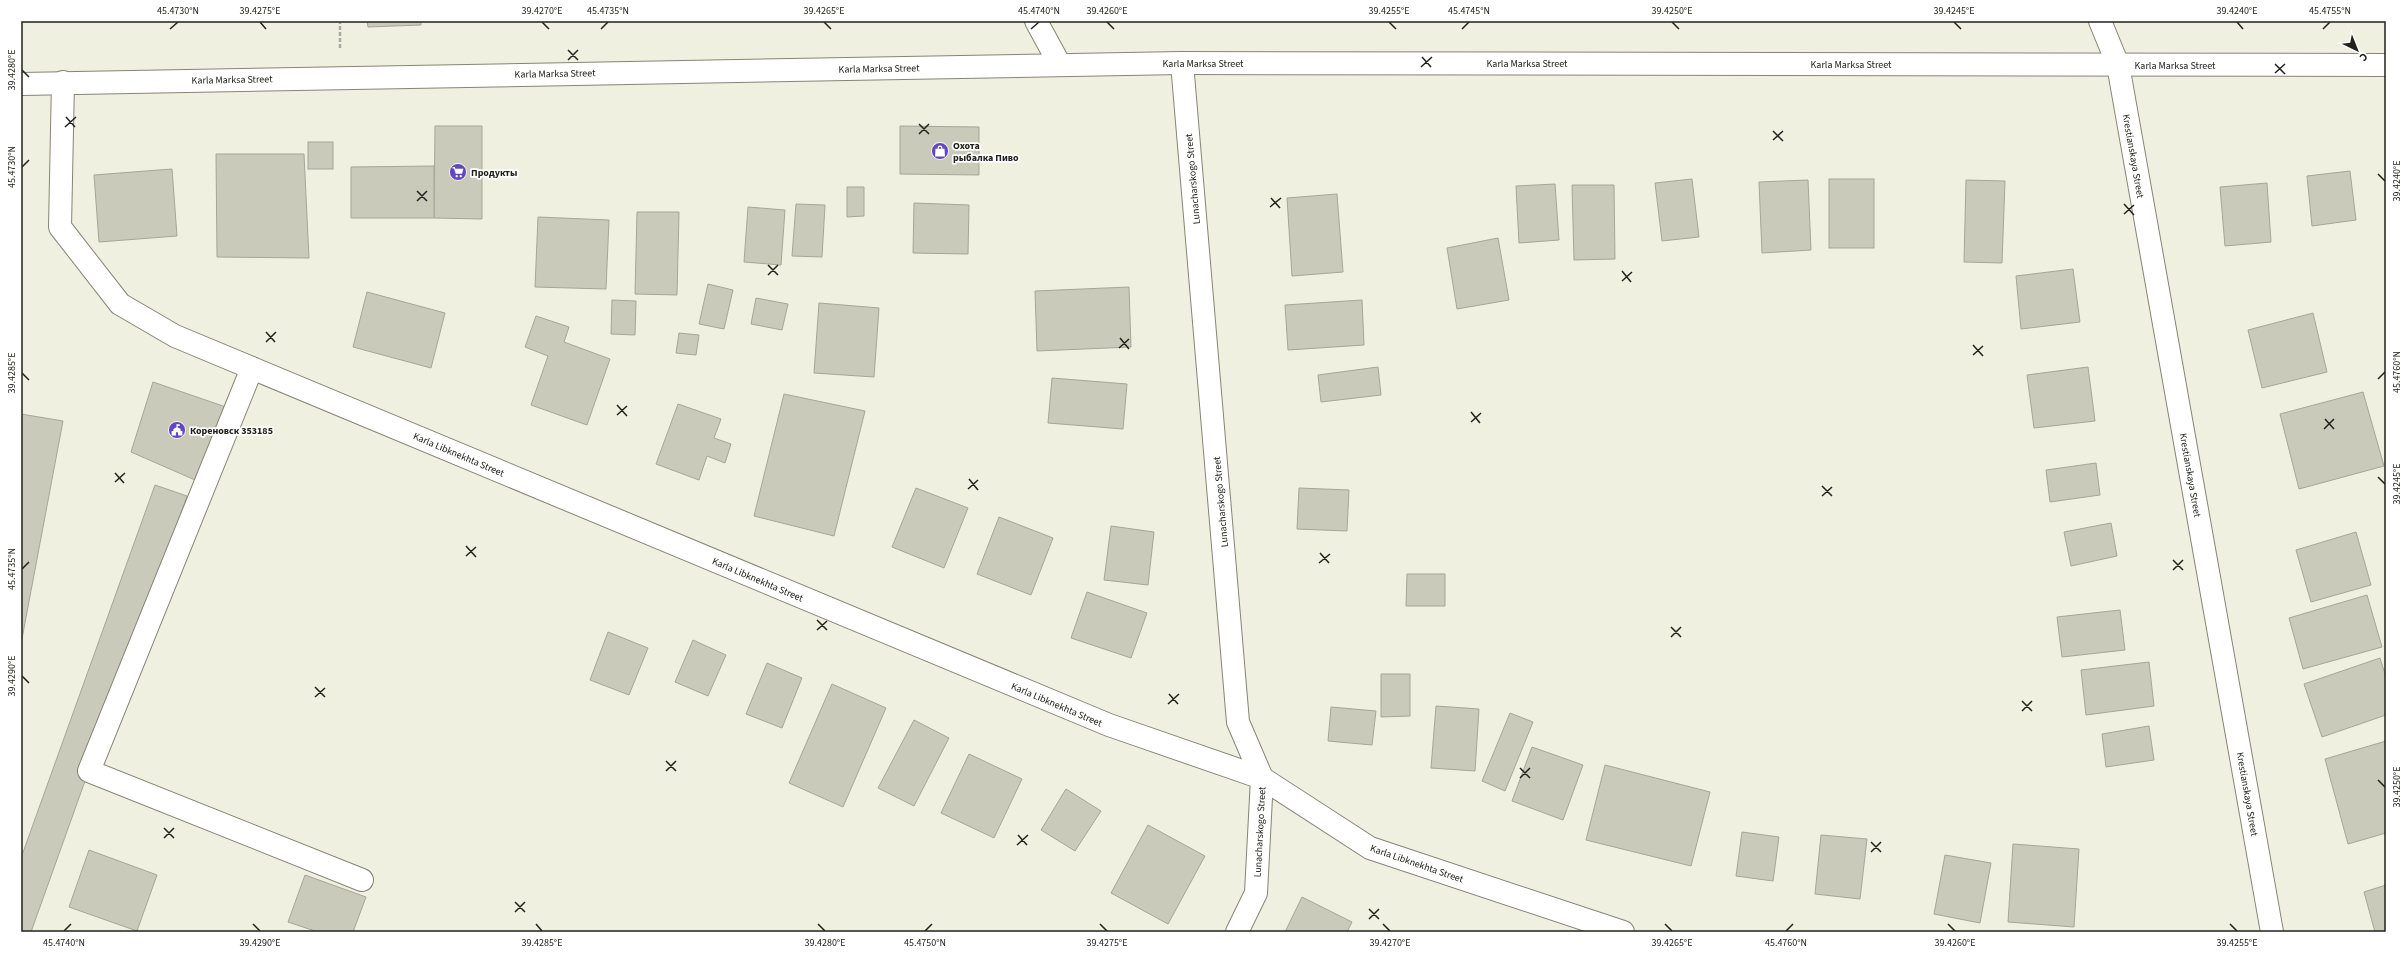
<svg xmlns="http://www.w3.org/2000/svg" width="2407" height="953" font-family="'Source Sans 3',sans-serif">
  <style>
    .building { fill: #c9caba; stroke: #a5a697 }
    .lines { fill: none; stroke-linecap: round; stroke-linejoin: round }
    .minor-casing { stroke: #858576; stroke-width: 24 }
    .major-casing { stroke: #858576; stroke-width: 24 }
    .path { stroke: #aaab9e; stroke-width: 2.5; stroke-dasharray: 4 2; stroke-linecap: butt }
    .minor { stroke: #fff; stroke-width: 22 }
    .major { stroke: #fff; stroke-width: 22 }
    .ticks { fill: none; stroke: #21221c; stroke-width: 1.5 }
    .labels { text-anchor: middle; stroke-width: 3.5; stroke-linejoin: round; paint-order: stroke }
    .street-label { font-size: 10px; fill: #21221c; stroke: #fff }
    .poi-label { font-size: 10px; font-weight: bold; fill: #21221c; stroke: #fff; text-anchor: start }
    .neatline { fill: none; stroke: #21221c; stroke-width: 1.5 }
    .ticks-label { font-size: 10px; text-anchor: middle; fill: #21221c }
  </style>
  <rect width="100%" height="100%" fill="#eff0df"/>
  <g class="building">
    <path d="M367 21H421V25L368 27Z"/>
    <path d="M435 126H482V219L434 218Z"/>
    <path d="M900 126 979 127V175L900 174Z"/>
    <rect x="308" y="142" width="25" height="27"/>
    <path d="M216 154H304L309 258 217 257Z"/>
    <path d="M434 166V218H351V167Z"/>
    <path d="M172 169 177 236 99 242 94 175Z"/>
    <path d="M2350 171 2356 220 2312 226 2307 176Z"/>
    <path d="M1692 179 1699 237 1662 241 1655 183Z"/>
    <rect x="1829" y="179" width="45" height="69"/>
    <path d="M1808 180 1811 250 1762 253 1759 182Z"/>
    <path d="M1966 180 2005 181 2002 263 1964 262Z"/>
    <path d="M2267 183 2271 242 2225 246 2220 187Z"/>
    <path d="M1555 184 1559 240 1519 243 1516 186Z"/>
    <path d="M1572 185H1614L1615 259 1574 260Z"/>
    <path d="M847 187H864V216L847 217Z"/>
    <path d="M1337 194 1343 272 1292 276 1287 198Z"/>
    <path d="M914 203 969 205 968 254 913 253Z"/>
    <path d="M796 204 825 205 822 257 792 256Z"/>
    <path d="M748 207 785 210 781 265 744 262Z"/>
    <path d="M637 212H679L677 295 635 294Z"/>
    <path d="M538 217 609 220 606 289 535 287Z"/>
    <path d="M1498 238 1509 300 1457 309 1447 248Z"/>
    <path d="M2073 269 2080 322 2021 329 2016 276Z"/>
    <path d="M708 284 733 290 724 329 699 324Z"/>
    <path d="M1129 287 1131 347 1037 351 1035 291Z"/>
    <path d="M367 292 445 313 431 368 353 347Z"/>
    <path d="M756 298 788 304 782 330 751 324Z"/>
    <path d="M612 300 636 301 635 335 611 334Z"/>
    <path d="M1362 300 1364 345 1288 350 1285 305Z"/>
    <path d="M819 303 879 308 874 377 814 373Z"/>
    <path d="M2313 313 2327 372 2262 388 2248 330Z"/>
    <path d="M536 316 569 327 564 342 610 359 587 425 531 405 548 356 525 347Z"/>
    <path d="M679 333 699 335 696 355 676 353Z"/>
    <path d="M1378 367 1381 395 1321 402 1318 375Z"/>
    <path d="M2088 367 2095 421 2034 428 2027 375Z"/>
    <path d="M1052 378 1127 384 1123 429 1048 423Z"/>
    <path d="M153 382 226 407 195 480 131 452Z"/>
    <path d="M2363 392 2384 466 2299 489 2280 414Z"/>
    <path d="M784 394 865 411 834 536 754 516Z"/>
    <path d="M678 404 721 419 714 438 731 444 725 463 707 456 699 480 656 464Z"/>
    <path d="M21 414 63 421 21 644Z"/>
    <path d="M2096 463 2100 495 2050 502 2046 470Z"/>
    <path d="M155 485 187 496 31 932H21V858Z"/>
    <path d="M916 488 968 508 944 568 892 547Z"/>
    <path d="M1299 488 1349 490 1347 531 1297 529Z"/>
    <path d="M999 517 1053 538 1031 595 977 574Z"/>
    <path d="M2111 523 2117 556 2071 566 2064 532Z"/>
    <path d="M1111 526 1154 532 1148 585 1104 580Z"/>
    <path d="M2356 532 2371 585 2311 602 2296 550Z"/>
    <path d="M1407 574H1445V606H1406Z"/>
    <path d="M1087 592 1147 613 1131 658 1071 638Z"/>
    <path d="M2367 595 2382 647 2303 669 2289 618Z"/>
    <path d="M2120 610 2125 650 2062 657 2057 617Z"/>
    <path d="M608 632 648 648 629 695 590 680Z"/>
    <path d="M693 640 726 655 708 696 675 682Z"/>
    <path d="M2380 658 2386 677V715L2322 737 2304 684Z"/>
    <path d="M2149 662 2154 706 2086 715 2081 670Z"/>
    <path d="M767 663 802 678 782 728 746 714Z"/>
    <path d="M1381 674H1410V716L1381 717Z"/>
    <path d="M832 684 886 708 843 807 789 783Z"/>
    <path d="M1436 706 1479 709 1475 771 1431 768Z"/>
    <path d="M1331 707 1376 711 1372 745 1328 741Z"/>
    <path d="M1510 713 1533 722 1505 791 1482 781Z"/>
    <path d="M914 720 949 738 914 806 878 788Z"/>
    <path d="M2149 726 2154 760 2106 767 2102 734Z"/>
    <path d="M2386 741V833L2348 844 2325 759Z"/>
    <path d="M1532 747 1583 765 1563 820 1512 801Z"/>
    <path d="M969 754 1022 779 994 838 941 813Z"/>
    <path d="M1605 765 1710 792 1691 866 1586 840Z"/>
    <path d="M1066 789 1101 811 1075 851 1041 830Z"/>
    <path d="M1148 825 1205 856 1168 924 1111 893Z"/>
    <path d="M1742 832 1779 837 1773 881 1736 876Z"/>
    <path d="M1821 835 1867 839 1860 899 1815 894Z"/>
    <path d="M2013 844 2079 849 2074 927 2008 922Z"/>
    <path d="M89 850 157 875 137 931 69 907Z"/>
    <path d="M1945 855 1991 863 1980 923 1934 914Z"/>
    <path d="M305 875 366 897 353 932H318L288 922Z"/>
    <path d="M2386 885V931L2375 932 2364 892Z"/>
    <path d="M1302 897 1352 922 1347 932H1285Z"/>
  </g>
  <g class="lines">
    <g class="minor-casing">
      <g id="minor">
        <path d="M1036 21 1060 65"/>
        <path d="M2100 21 2118 65 2272 932"/>
        <path d="M1182 63 1238 722 1262 778 1256 893 1237 932"/>
        <path d="M63 82 60 227 120 304 175 336 1109 725 1262 778 1370 848 1623 932"/>
        <path d="M252 368 89 771 362 880"/>
      </g>
    </g>
    <g class="major-casing">
      <path id="major" d="M21 84 1182 63 2386 65"/>
    </g>
    <path class="path" d="M340 48V21"/>
    <use href="#minor" class="minor"/>
    <use href="#major" class="major"/>
  </g>
  <path class="ticks" d="M260 22 266 29M542 22 549 29M824 22 831 29M1107 22 1114 29M1389 22 1396 29M1672 22 1679 29M1954 22 1961 29M2237 22 2243 29M170 29 178 22M601 29 608 22M1031 29 1039 22M1462 29 1469 22M2323 29 2330 22M568 50 578 60M1422 57 1431 67M568 60 578 50M2275 64 2285 74M1421 67 1432 57M22 70 29 77M2275 73 2285 64M66 117 75 127M919 124 929 134M65 127 76 117M1773 131 1783 141M919 134 929 124M1773 140 1783 131M22 167 29 160M2378 174 2385 181M417 191 427 201M1271 198 1280 208M417 201 427 191M2124 204 2134 215M1270 207 1281 198M2124 214 2134 205M768 265 778 275M1622 271 1631 282M768 275 778 265M1622 281 1632 272M266 332 275 342M1120 338 1129 349M266 342 276 332M1973 345 1983 356M1119 348 1129 339M1973 355 1983 346M22 373 29 380M2378 379 2385 372M617 405 627 416M1471 412 1480 423M617 415 627 406M2325 419 2334 429M1471 422 1481 413M2324 429 2334 419M115 473 124 483M2378 477 2385 484M969 479 978 490M115 482 125 473M1822 486 1832 496M968 489 978 480M1822 496 1832 487M466 546 476 557M1320 553 1329 563M466 556 476 547M2173 560 2183 570M1319 563 1330 554M22 569 29 562M2173 570 2183 560M817 620 827 630M1671 627 1681 637M817 630 827 621M1671 637 1681 627M22 676 29 683M315 687 325 697M1169 694 1178 704M315 697 325 688M2022 701 2032 711M1168 704 1179 694M2022 711 2032 701M666 761 676 771M1520 768 1530 778M666 771 676 761M1520 778 1530 768M2378 780 2385 787M164 828 174 838M1018 835 1027 845M164 838 174 828M1871 842 1881 852M1017 845 1028 835M1871 852 1881 842M515 902 525 912M1369 909 1379 919M515 912 525 902M1369 919 1379 909M253 924 260 931M536 924 542 931M818 924 825 931M1100 924 1107 931M1383 924 1390 931M1665 924 1672 931M1948 924 1955 931M2230 924 2237 931M64 931 71 924M925 931 932 924M1786 931 1793 924"/>
  <defs>
    <g id="shop-disc" transform="scale(0.9)"><circle r="9.5" fill="#6347c0" stroke="#fff"/><path d="M-5-2.5h2.3a2.7 3.5 0 0 1 5.4 0H5L5.5 6h-11ZM-1.5-2.5h3a1.5 2.3 0 0 0-3 0Z" fill="#fff"/></g>
    <g id="supermarket-disc" transform="scale(0.9)"><circle r="9.5" fill="#6347c0" stroke="#fff"/><path d="M-6-5.5h2.5l.6 2H6L4.5 2H-2.5L-4.4-4H-6ZM-1.5 3.2a1.3 1.3 0 1 0 .1 0ZM3 3.2a1.3 1.3 0 1 0 .1 0Z" fill="#fff"/></g>
    <g id="civic-disc" transform="scale(0.9)"><circle r="9.5" fill="#6347c0" stroke="#fff"/><path d="M-.6-6.5H3V-4.5H.6V-3L4-1V1h2V6H-6V1h2V-1L-.6-3ZM-1.2 2.5V6h2.4V2.5Z" fill="#fff"/></g>
  </defs>
  <g fill-rule="evenodd">
    <use href="#shop-disc" x="940" y="151"/>
    <use href="#supermarket-disc" x="458" y="172"/>
    <use href="#civic-disc" x="177" y="430"/>
  </g>
  <g class="labels">
    <g class="street-label">
      <text x="1203" y="67">Karla Marksa Street</text>
      <text x="1527" y="67">Karla Marksa Street</text>
      <text x="1851" y="68">Karla Marksa Street</text>
      <text x="2175" y="69">Karla Marksa Street</text>
      <text transform="translate(879 68) rotate(-1)" y="4">Karla Marksa Street</text>
      <text transform="translate(555 73) rotate(-1)" y="4">Karla Marksa Street</text>
      <text transform="translate(232 79) rotate(-1)" y="4">Karla Marksa Street</text>
      <text transform="translate(2134 156) rotate(80)" y="4">Krestianskaya Street</text>
      <text transform="translate(1192 179) rotate(-95)" y="4">Lunacharskogo Street</text>
      <text transform="translate(459 454) rotate(23)" y="4">Karla Libknekhta Street</text>
      <text transform="translate(2191 475) rotate(80)" y="4">Krestianskaya Street</text>
      <text transform="translate(1220 502) rotate(-95)" y="4">Lunacharskogo Street</text>
      <text transform="translate(758 579) rotate(23)" y="4">Karla Libknekhta Street</text>
      <text transform="translate(1057 704) rotate(23)" y="4">Karla Libknekhta Street</text>
      <text transform="translate(2248 794) rotate(80)" y="4">Krestianskaya Street</text>
      <text transform="translate(1259 832) rotate(-87)" y="4">Lunacharskogo Street</text>
      <text transform="translate(1417 863) rotate(19)" y="4">Karla Libknekhta Street</text>
    </g>
    <g class="poi-label">
      <text x="953" y="149">Охота<tspan x="953" dy="12">рыбалка Пиво</tspan></text>
      <text x="471" y="176">Продукты</text>
      <text x="190" y="434">Кореновск 353185</text>
    </g>
  </g>
  <rect width="2407" height="953" fill="none" stroke="#ffffff" stroke-width="44"/>
  <g transform="translate(2357 50) rotate(137)" stroke="#ffffff" stroke-width="3" paint-order="stroke">
  <path d="M0-3L7 15L0 10L-7 15Z" fill="#21221c"/>
  <text y="-6" font-size="11" font-weight="bold" text-anchor="middle" fill="#21221c">С</text>
  </g>
  <rect x="22" y="22" width="2363" height="909" class="neatline"/>
  <g class="ticks-label">
    <text x="178" y="14">45.4730°N</text>
    <text x="260" y="14">39.4275°E</text>
    <text x="542" y="14">39.4270°E</text>
    <text x="608" y="14">45.4735°N</text>
    <text x="824" y="14">39.4265°E</text>
    <text x="1039" y="14">45.4740°N</text>
    <text x="1107" y="14">39.4260°E</text>
    <text x="1389" y="14">39.4255°E</text>
    <text x="1469" y="14">45.4745°N</text>
    <text x="1672" y="14">39.4250°E</text>
    <text x="1954" y="14">39.4245°E</text>
    <text x="2237" y="14">39.4240°E</text>
    <text x="2330" y="14">45.4755°N</text>
    <text transform="translate(11 70) rotate(-90)" y="4">39.4280°E</text>
    <text transform="translate(11 167) rotate(-90)" y="4">45.4730°N</text>
    <text transform="translate(2396 181) rotate(-90)" y="4">39.4240°E</text>
    <text transform="translate(2396 372) rotate(-90)" y="4">45.4760°N</text>
    <text transform="translate(11 373) rotate(-90)" y="4">39.4285°E</text>
    <text transform="translate(2396 484) rotate(-90)" y="4">39.4245°E</text>
    <text transform="translate(11 569) rotate(-90)" y="4">45.4735°N</text>
    <text transform="translate(11 676) rotate(-90)" y="4">39.4290°E</text>
    <text transform="translate(2396 787) rotate(-90)" y="4">39.4250°E</text>
    <text x="64" y="946">45.4740°N</text>
    <text x="260" y="946">39.4290°E</text>
    <text x="542" y="946">39.4285°E</text>
    <text x="825" y="946">39.4280°E</text>
    <text x="925" y="946">45.4750°N</text>
    <text x="1107" y="946">39.4275°E</text>
    <text x="1390" y="946">39.4270°E</text>
    <text x="1672" y="946">39.4265°E</text>
    <text x="1786" y="946">45.4760°N</text>
    <text x="1955" y="946">39.4260°E</text>
    <text x="2237" y="946">39.4255°E</text>
  </g>
</svg>
